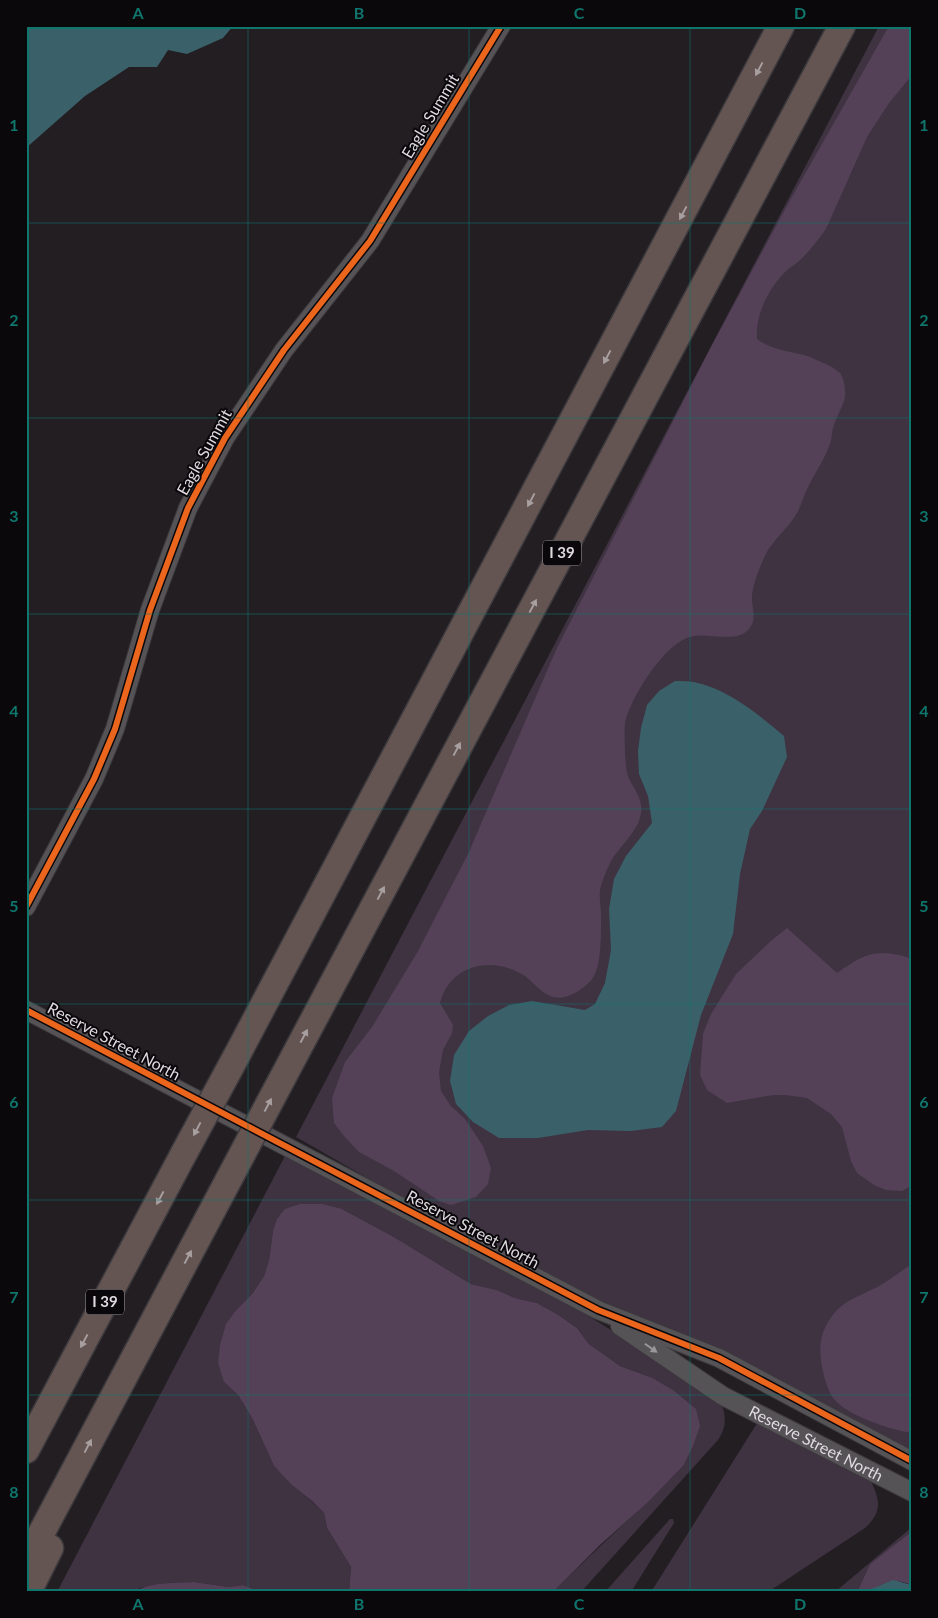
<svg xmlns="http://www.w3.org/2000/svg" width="938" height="1618" font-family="Lato,sans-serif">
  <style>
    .green { fill: #3f3241 }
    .forest { fill: #544158 }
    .water { fill: #3a616a }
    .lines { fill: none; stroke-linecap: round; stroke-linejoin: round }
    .minor-casing { stroke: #3d3a3e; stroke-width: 20 }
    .highway-casing { stroke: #3d3a3e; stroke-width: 29 }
    .minor { stroke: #565356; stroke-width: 18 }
    .highway { stroke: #645553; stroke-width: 26 }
    .highway-bridge-casing { stroke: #3d3a3e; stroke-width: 29; stroke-linecap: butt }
    .highway-bridge { stroke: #645553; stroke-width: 26 }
    .cycleway-casing { stroke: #0a080b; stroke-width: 9 }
    .cycleway { stroke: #eb651d; stroke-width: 6 }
    .oneway { fill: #a89fa1 }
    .oneway2 { fill: #9a979b }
    .grid { fill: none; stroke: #0f766e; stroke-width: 1; stroke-opacity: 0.55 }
    .labels { text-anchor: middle; stroke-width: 4; stroke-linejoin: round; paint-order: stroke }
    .shield { fill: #0a080b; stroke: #9f9ca0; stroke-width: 1 }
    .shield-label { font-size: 15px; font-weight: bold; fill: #dfdbe0 }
    .street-label { font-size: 16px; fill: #dfdbe0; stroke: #0a080b }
    .neatline { fill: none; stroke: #0f766e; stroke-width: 2 }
    .grid-label { font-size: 16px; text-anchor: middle; font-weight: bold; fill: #0f766e }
  </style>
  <rect width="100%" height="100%" fill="#221e22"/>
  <g class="green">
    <path d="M879 26H912V1461L772 1388 598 1310 296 1137Z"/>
    <path d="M286 1154 571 1305 659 1360 721 1402C726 1416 727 1427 718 1440L581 1592H553C596 1549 641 1509 683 1466L673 1390 653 1378 620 1366 589 1344 577 1328 557 1314 537 1303 515 1298 497 1290 471 1284 394 1237 342 1209 273 1231 269 1260 264 1276 252 1294 237 1309 224 1382 238 1395 252 1418 274 1466 324 1513 327 1528 351 1567 349 1592H261L243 1585 229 1587 194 1582 170 1583 140 1588 134 1592H57Z"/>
    <path d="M759 1420 870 1479C880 1500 883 1511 865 1528L768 1592H651Z"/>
    <path d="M670 1519H673L674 1523 631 1592H605Z"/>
    <path d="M912 1527V1531L870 1564 857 1592H835Z"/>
  </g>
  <g class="forest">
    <path d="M889 26H912V75L889 103 867 137 826 229C818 240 809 252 798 262 794 265 789 268 785 272 769 288 755 315 757 339 772 350 787 351 804 355 814 358 823 363 832 367 834 369 838 371 840 373 844 379 846 390 845 397 843 406 837 416 834 425 832 430 832 435 831 440 827 456 816 471 809 485 804 494 802 504 797 513 788 529 771 541 764 558 759 569 753 584 752 596 751 606 757 616 751 626 740 646 707 631 690 637 664 644 631 697 625 723 624 731 625 764 627 773 630 784 640 794 641 805 644 827 621 844 611 861 607 869 602 881 600 890 599 897 601 907 601 915 601 930 602 967 592 979 584 989 566 1001 553 997 542 994 534 983 525 976 493 955 450 964 440 1003L453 1025 452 1033 443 1050 439 1072 441 1091 450 1105 465 1119 483 1146 491 1168 488 1184 476 1197 451 1205 439 1201 394 1171 359 1152 344 1136 334 1123 332 1098 345 1062 372 1027 417 953 468 854 556 650 710 349 789 202Z"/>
    <path d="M787 928 837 973C857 960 868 950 893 954 899 955 906 956 912 960V1185L902 1191 886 1190 874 1185 857 1173 851 1161 842 1127 831 1114 807 1098 786 1095H773L727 1103 707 1090 700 1075 703 1034 711 1014 736 974 772 940Z"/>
    <path d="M300 1204H322L342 1209 394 1237 471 1284 497 1290 515 1298 537 1303 557 1314 577 1328 589 1344 606 1356 620 1366 653 1378 673 1390 696 1409 700 1426 693 1446 683 1466 649 1501 600 1545 553 1592H349L351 1567 327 1528 324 1513 312 1501 291 1484 274 1466 252 1418 238 1395 224 1382 218 1363 220 1345 226 1324 237 1309 252 1294 264 1276 269 1260 273 1231 277 1219 285 1209Z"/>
    <path d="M912 1264V1431L906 1432C886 1428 847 1415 834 1399 824 1386 817 1352 822 1336 824 1328 831 1316 837 1310 847 1300 861 1295 873 1289 887 1283 899 1272 912 1264Z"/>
    <path d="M912 1531V1585C886 1574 879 1592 857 1592L870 1564Z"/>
    <path d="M194 1582 229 1587 243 1585 261 1592H134C150 1582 175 1583 194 1582Z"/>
  </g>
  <g class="water">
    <path d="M26 26H233L223 38 187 54 168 50 157 67H129L85 96 26 148Z"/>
    <path d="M675 681C681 681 688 681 694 682 728 689 758 714 784 736L787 757 762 811 750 829 740 874 733 934 701 1015 676 1111 662 1127 631 1131 588 1130 538 1138H499L473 1122 456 1104 450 1081 454 1055 469 1031 488 1016 509 1005 532 1001 585 1010 595 1004 605 983 611 950 609 909 614 879 626 856 652 823 648 796 639 774 638 751 641 728 647 705 659 691Z"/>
    <path d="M893 1580 912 1585V1592H864Z"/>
  </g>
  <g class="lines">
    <g class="minor-casing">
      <g id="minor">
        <path d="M26 907 94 779 115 729 150 610 188 508 225 438 284 350 370 241 501 26"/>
        <path d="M26 1010 598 1310 719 1358 912 1461"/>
        <path id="s1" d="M620 1326 723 1396 912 1492"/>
      </g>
    </g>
    <g class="highway-casing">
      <g id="highway">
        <path d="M237 1055 781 26"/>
        <path d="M282 1079 842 26"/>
        <path d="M26 1450 183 1155"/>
        <path d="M26 1562 229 1179"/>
        <path d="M28 1592 50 1548"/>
      </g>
    </g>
    <use href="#minor" class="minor"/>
    <use href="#highway" class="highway"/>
    <g class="highway-bridge-casing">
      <g id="highway-bridge">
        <path d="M183 1155 237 1055"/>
        <path d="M229 1179 282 1079"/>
      </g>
    </g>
    <use href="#highway-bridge" class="highway-bridge"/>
    <g class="cycleway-casing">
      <g id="cycleway">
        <path d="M26 907 94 779 115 729 150 610 188 508 225 438 284 350 370 241 501 26"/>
        <path d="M26 1010 598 1310 719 1358 912 1461"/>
      </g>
    </g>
    <use href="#cycleway" class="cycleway"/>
  </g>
  <defs><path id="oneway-solid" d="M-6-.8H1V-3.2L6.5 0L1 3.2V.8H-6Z" transform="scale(1.25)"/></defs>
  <g class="oneway">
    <use href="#oneway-solid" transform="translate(759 69) rotate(118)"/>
    <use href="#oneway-solid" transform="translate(683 213) rotate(118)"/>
    <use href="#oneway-solid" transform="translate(607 357) rotate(118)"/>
    <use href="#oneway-solid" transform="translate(531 500) rotate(118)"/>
    <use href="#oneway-solid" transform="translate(533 606) rotate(-62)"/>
    <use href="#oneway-solid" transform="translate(457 749) rotate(-62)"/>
    <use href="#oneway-solid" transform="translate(381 893) rotate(-62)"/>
    <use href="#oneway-solid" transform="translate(304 1036) rotate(-62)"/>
    <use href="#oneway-solid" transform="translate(268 1105) rotate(-62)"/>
    <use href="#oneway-solid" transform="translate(197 1129) rotate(118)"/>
    <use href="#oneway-solid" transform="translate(160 1198) rotate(118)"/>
    <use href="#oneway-solid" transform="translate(188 1257) rotate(-62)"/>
    <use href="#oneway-solid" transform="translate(84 1341) rotate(118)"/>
    <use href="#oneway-solid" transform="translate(88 1446) rotate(-62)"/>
  </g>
  <use class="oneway2" href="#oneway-solid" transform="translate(651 1348) rotate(35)"/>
  <path class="grid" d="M248 26V1592M469 26V1592M690 26V1592M26 223H912M26 418H912M26 614H912M26 809H912M26 1004H912M26 1200H912M26 1395H912"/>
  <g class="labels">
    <g class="shield">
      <rect x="543" y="540.5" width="38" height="25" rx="4"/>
      <rect x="86" y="1289.5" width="38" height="25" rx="4"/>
    </g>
    <g class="shield-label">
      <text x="562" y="558">I 39</text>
      <text x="105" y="1307">I 39</text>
    </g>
    <g class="street-label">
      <text transform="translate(430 116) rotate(-59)" y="6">Eagle Summit</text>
      <text transform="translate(204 452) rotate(-61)" y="6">Eagle Summit</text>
      <text transform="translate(114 1041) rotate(28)" y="6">Reserve Street North</text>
      <text transform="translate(473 1229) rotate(28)" y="6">Reserve Street North</text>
      <text dy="6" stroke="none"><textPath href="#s1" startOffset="229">Reserve Street North</textPath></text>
    </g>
  </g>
  <rect width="938" height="1618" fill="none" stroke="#0a080b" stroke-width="55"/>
  <rect x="28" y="28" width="882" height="1562" class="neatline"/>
  <g class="grid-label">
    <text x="138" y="19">A</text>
    <text x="359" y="19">B</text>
    <text x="579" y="19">C</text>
    <text x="800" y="19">D</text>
    <text x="14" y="131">1</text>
    <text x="924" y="131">1</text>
    <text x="14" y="326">2</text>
    <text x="924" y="326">2</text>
    <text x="14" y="522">3</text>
    <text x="924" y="522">3</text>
    <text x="14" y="717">4</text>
    <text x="924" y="717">4</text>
    <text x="14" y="912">5</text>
    <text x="924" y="912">5</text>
    <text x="14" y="1108">6</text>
    <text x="924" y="1108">6</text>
    <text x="14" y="1303">7</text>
    <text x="924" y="1303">7</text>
    <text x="14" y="1498">8</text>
    <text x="924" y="1498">8</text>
    <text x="138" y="1610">A</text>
    <text x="359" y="1610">B</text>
    <text x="579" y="1610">C</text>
    <text x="800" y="1610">D</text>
  </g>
</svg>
